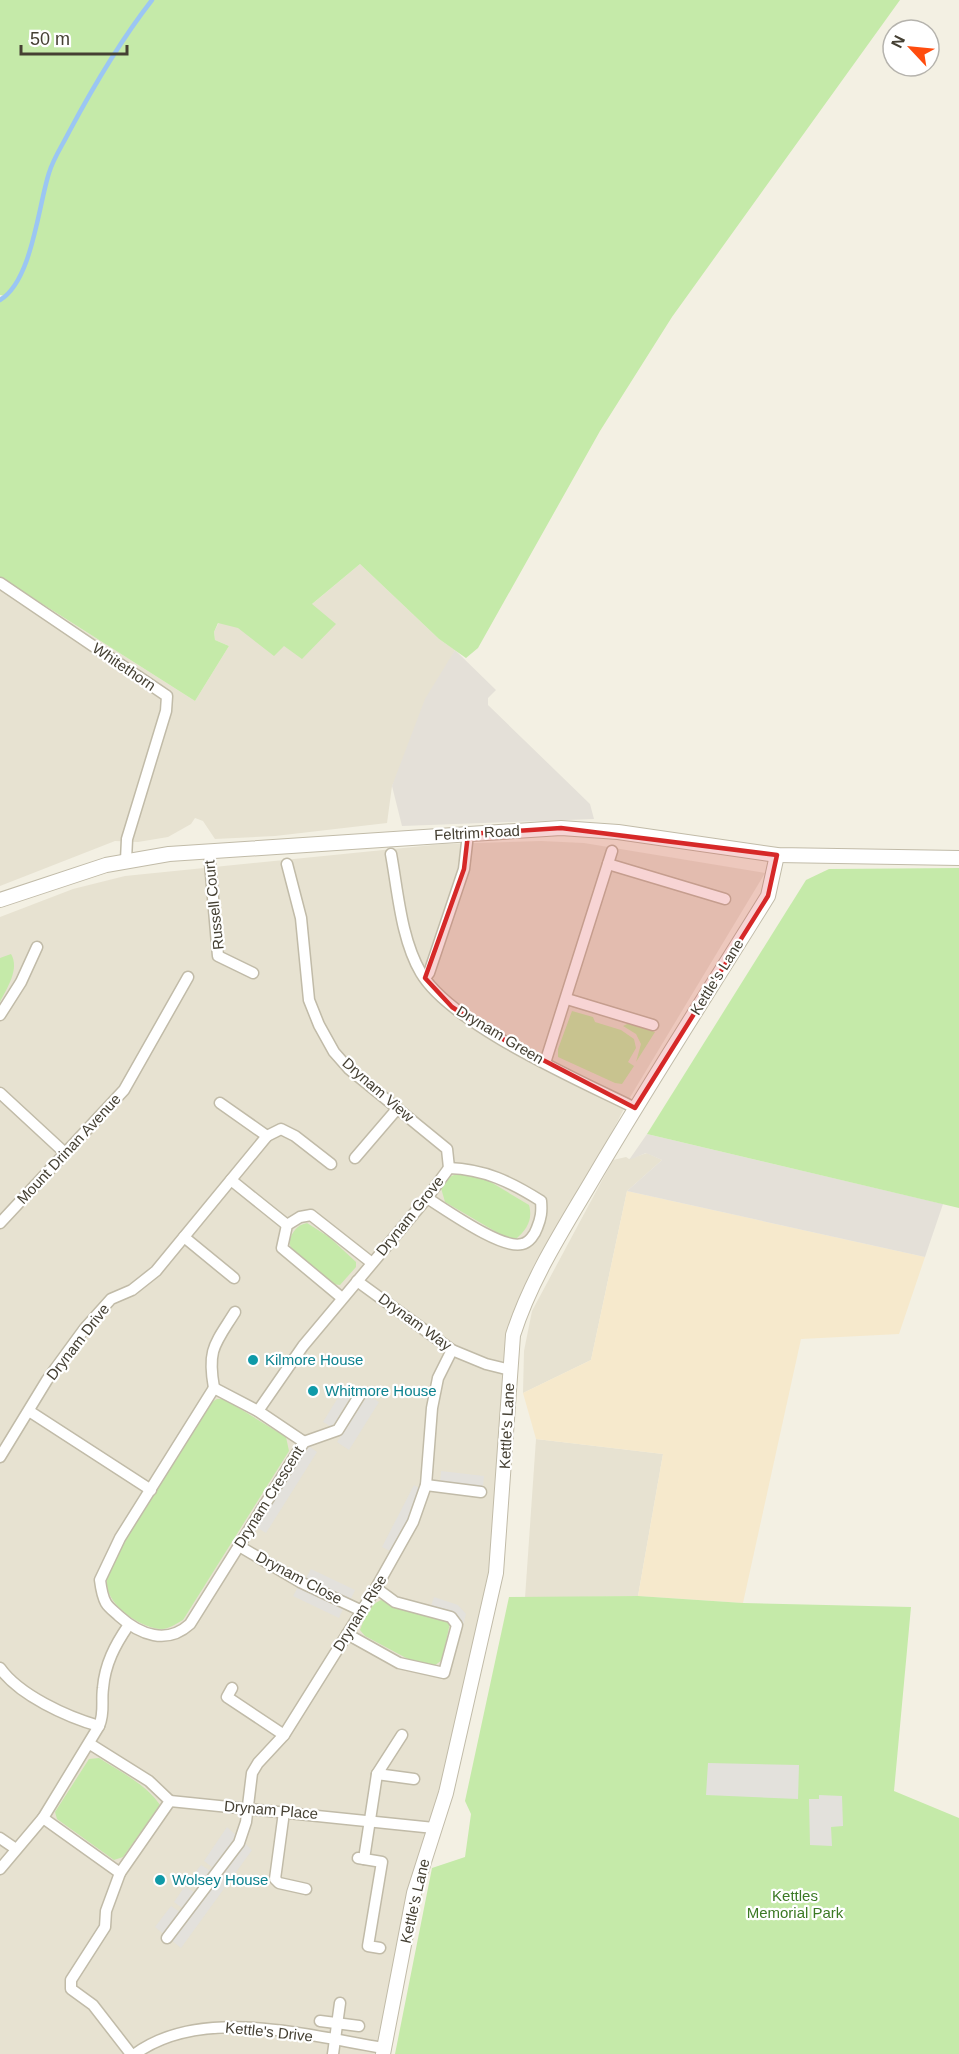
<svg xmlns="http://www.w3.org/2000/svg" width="959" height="2054" font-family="Arial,sans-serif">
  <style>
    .residential { fill: #e7e2d1 }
    .commercial { fill: #f6e9cc }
    .industrial { fill: #e4e0d8 }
    .green { fill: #c5eaa9 }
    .parking { fill: #e3e1dc }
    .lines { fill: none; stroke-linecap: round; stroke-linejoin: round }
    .stream { stroke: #9bc6f3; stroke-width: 4.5 }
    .minor-casing { stroke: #c1bba8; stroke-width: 13 }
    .tertiary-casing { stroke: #c1bba8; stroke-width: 16 }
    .minor { stroke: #fff; stroke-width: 10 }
    .tertiary { stroke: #fff; stroke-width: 14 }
    .marked { fill: #d62828; fill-opacity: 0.2; stroke: #d62828; stroke-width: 4.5; stroke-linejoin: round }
    .culture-dot { fill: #0f9aa8; stroke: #fff; stroke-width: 2 }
    .labels { text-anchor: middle; stroke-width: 4.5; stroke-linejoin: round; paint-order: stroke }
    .street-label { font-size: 15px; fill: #454033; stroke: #fff }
    .culture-label { font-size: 15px; fill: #0d838f; stroke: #fff; text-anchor: start }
    .park-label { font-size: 15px; fill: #3b7924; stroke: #fff }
  </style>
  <rect width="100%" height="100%" fill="#f3f0e3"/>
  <g class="residential">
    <path d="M360 564 439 639 455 650 392 786 387 823 275 836 215 839 203 821 195 818 191 824 168 837 138 842 115 841 0 886V577L195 701 229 646 215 640 214 632 223 614 311 605Z"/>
    <path d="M541 841 584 843 765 873 629 1099 509 1333 493 1566 385 2054H0V917L73 889 125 876 443 844Z"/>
    <path d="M647 1153 662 1160 627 1191 591 1360 523 1393 524 1351 532 1311 613 1160 626 1157 629 1159Z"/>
    <path d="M536 1439 663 1454 638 1596 525 1598Z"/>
  </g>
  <path class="commercial" d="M627 1191 925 1257 899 1334 801 1339 743 1603 638 1596 663 1454 536 1439 523 1393 591 1360Z"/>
  <g class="industrial">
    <path d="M455 650 496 690 488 698V705L590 804 594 819 402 826 392 786 425 699Z"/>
    <path d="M647 1134 943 1204 925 1257 627 1191 662 1160 646 1153 629 1160Z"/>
  </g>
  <g class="green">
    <path d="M0 0H900L672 317 600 431 478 648 466 658 439 639 360 564 312 604 336 624 302 659 284 646 274 656 238 628 218 623 214 632 215 640 229 646 195 701 0 577V300L6 296 0 295Z"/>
    <path d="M959 868V1208L647 1134 806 880 829 869Z"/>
    <path d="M11 954C20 969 7 988 0 1002V958Z"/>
    <path d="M572 1011 593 1017 595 1022 621 1030 634 1039 636 1048 628 1062 634 1066 622 1084 615 1083 558 1057V1049Z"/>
    <path d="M629 1023 655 1032 636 1062 641 1044 636 1034 623 1026Z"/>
    <path d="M459 1173 484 1178 529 1205C533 1220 527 1229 516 1239L503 1236 445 1202 441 1188 447 1178Z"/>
    <path d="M307 1223 329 1237 356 1262V1267L340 1285 332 1284 291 1249 289 1241C293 1231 297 1225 307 1223Z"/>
    <path d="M217 1399H224L286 1437 289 1451 183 1620C177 1623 169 1629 162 1629 142 1629 108 1606 107 1585 106 1576 110 1566 114 1558L212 1402Z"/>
    <path d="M638 1596 743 1603 911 1607 894 1791 959 1818V2054H395L432 1868 465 1857 471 1814 465 1801 509 1597Z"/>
    <path d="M381 1600 450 1623 442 1660 434 1666 408 1659 365 1636 360 1630C364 1619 369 1605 381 1600Z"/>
    <path d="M99 1758C119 1771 147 1785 160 1805L123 1857 114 1860 57 1819 55 1812 89 1759Z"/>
  </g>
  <g class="parking">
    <path d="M347 1383 356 1388 332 1427 323 1422Z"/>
    <path d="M368 1395 379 1402 349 1450 337 1442Z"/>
    <path d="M307 1445 317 1452 266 1533 256 1527Z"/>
    <path d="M441 1471 484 1476 483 1486 440 1482Z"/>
    <path d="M414 1485 419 1488 409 1517 390 1551 382 1547Z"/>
    <path d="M311 1569 355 1590 351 1599 306 1578Z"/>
    <path d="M298 1587 343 1609 339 1618 293 1596Z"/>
    <path d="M434 1597 458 1605 466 1614 463 1625 455 1614 431 1606Z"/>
    <path d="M708 1763 799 1765 798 1799 706 1795Z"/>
    <path d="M819 1795 842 1796 843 1826 831 1827 832 1846 810 1845 809 1799H819Z"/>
    <path d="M227 1827 252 1850 181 1948 155 1927 171 1906 180 1912 182 1908 174 1902 185 1886 194 1892 198 1886 189 1880 201 1865 209 1870 212 1867 204 1861Z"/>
  </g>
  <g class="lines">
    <path class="stream" d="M0 300C32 281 38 207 49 173 53 159 62 146 69 132 93 87 120 41 152 0"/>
    <g class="minor-casing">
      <g id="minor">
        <path d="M0 583 167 696 166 711 127 839 126 860"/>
        <path d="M209 851 218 956 253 973"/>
        <path d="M391 854C398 892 401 939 421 973 452 1025 579 1080 635 1108"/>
        <path d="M287 864 301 918 309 1000 319 1025 334 1052 349 1069 447 1149 449 1168"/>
        <path d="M608 864 725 899"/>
        <path d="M425 978 429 973 464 869 468 834"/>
        <path d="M567 999 653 1025"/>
        <path d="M0 1015 21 982 37 947"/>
        <path d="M545 1063 612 851"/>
        <path d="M0 1093 65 1153"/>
        <path d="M267 1136 281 1129 295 1136 331 1164"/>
        <path d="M355 1158 397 1109"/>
        <path d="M231 1180 287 1225"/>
        <path d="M427 1198C445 1209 502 1250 522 1244 529 1243 535 1234 537 1228 541 1218 542 1212 541 1201 511 1182 484 1169 449 1168"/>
        <path d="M0 1223 124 1090 188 977"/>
        <path d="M184 1237 234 1278"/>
        <path d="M357 1281 452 1350 486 1364 510 1370"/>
        <path d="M342 1298 282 1248 287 1225 300 1217 311 1215 372 1263"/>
        <path d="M214 1388 120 1538 100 1580C101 1588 102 1596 106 1603 109 1608 115 1612 119 1616 140 1635 167 1645 190 1624L304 1442"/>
        <path d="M214 1388 258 1411 304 1442"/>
        <path d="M214 1388C207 1349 215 1344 235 1312"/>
        <path d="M29 1411 151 1490"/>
        <path d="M258 1411 303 1346 427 1198 449 1168"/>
        <path d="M304 1442 338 1430 361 1393"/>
        <path d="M0 1457 47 1380 85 1328 111 1299 132 1290 156 1271 267 1136 220 1103"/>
        <path d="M426 1485 481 1492"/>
        <path d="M239 1546 300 1582 360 1610"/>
        <path d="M347 1634 399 1663 444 1673 457 1625 451 1617 395 1602 376 1588"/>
        <path d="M0 1668C19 1695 67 1717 99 1726L43 1818 120 1873 170 1801 149 1781 90 1744"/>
        <path d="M232 1688 227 1697 284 1735"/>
        <path d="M99 1726C105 1712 101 1702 103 1688 105 1664 115 1645 128 1626"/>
        <path d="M377 1774 414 1779"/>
        <path d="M170 1801 434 1828"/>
        <path d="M284 1812 275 1879 279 1883 306 1889"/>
        <path d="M0 1838 16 1849"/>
        <path d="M358 1858 382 1862 368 1946 380 1948"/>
        <path d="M364 1859 377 1774 402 1735"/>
        <path d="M0 1869 43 1818"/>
        <path d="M120 1873 106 1911 105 1927 71 1980V1989L93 2005 131 2054"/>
        <path d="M167 1938 239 1843 246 1822 252 1773 258 1763 284 1735 376 1588 413 1522 426 1485 432 1408 438 1378 452 1350"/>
        <path d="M320 2021 359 2026"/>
        <path d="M135 2054C202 2005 309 2036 384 2048"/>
        <path d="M333 2054 340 2003"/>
      </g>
    </g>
    <g class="tertiary-casing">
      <g id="tertiary">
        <path d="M0 900 106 865 169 854 561 828 618 832 777 855 959 858"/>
        <path d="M383 2054 414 1893 446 1793 496 1573 513 1335C532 1276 566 1225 597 1172 652 1079 711 988 768 896L777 855"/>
      </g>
    </g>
    <use href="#minor" class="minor"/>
    <use href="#tertiary" class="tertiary"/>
  </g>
  <path class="marked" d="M561 828 777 855 768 896 635 1108 493 1034 452 1007 425 978 464 869 468 834Z"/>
  <g class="culture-dot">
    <circle cx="253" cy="1360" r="6"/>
    <circle cx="313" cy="1391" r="6"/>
    <circle cx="160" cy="1880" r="6"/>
  </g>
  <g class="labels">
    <g class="street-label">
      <text transform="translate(124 667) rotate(34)" y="5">Whitethorn</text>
      <text transform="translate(477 833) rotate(-3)" y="5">Feltrim Road</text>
      <text transform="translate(214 905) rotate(-96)" y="5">Russell Court</text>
      <text transform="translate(717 977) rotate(-58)" y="5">Kettle's Lane</text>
      <text transform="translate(500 1035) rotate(31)" y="5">Drynam Green</text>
      <text transform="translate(378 1090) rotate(41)" y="5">Drynam View</text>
      <text transform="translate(69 1149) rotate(-47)" y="5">Mount Drinan Avenue</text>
      <text transform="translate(410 1216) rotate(-51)" y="5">Drynam Grove</text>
      <text transform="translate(415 1322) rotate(36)" y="5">Drynam Way</text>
      <text transform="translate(78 1342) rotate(-52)" y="5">Drynam Drive</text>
      <text transform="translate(507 1426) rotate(-87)" y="5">Kettle's Lane</text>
      <text transform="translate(269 1497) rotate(-58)" y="5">Drynam Crescent</text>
      <text transform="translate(299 1578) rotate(28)" y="5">Drynam Close</text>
      <text transform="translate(360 1613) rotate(-58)" y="5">Drynam Rise</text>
      <text transform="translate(271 1810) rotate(5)" y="5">Drynam Place</text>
      <text transform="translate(415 1901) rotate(-77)" y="5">Kettle's Lane</text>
      <text transform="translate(269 2032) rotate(6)" y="5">Kettle's Drive</text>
    </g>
    <g class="culture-label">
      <text x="265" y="1365">Kilmore House</text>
      <text x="325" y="1396">Whitmore House</text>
      <text x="172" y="1885">Wolsey House</text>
    </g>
    <g class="park-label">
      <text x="795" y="1901">Kettles<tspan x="795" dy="17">Memorial Park</tspan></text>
    </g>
  </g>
  <g transform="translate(911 48) rotate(296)"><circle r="28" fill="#ffffff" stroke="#b5b3ad" stroke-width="1.5"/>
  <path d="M0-4.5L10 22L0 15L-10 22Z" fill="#ff4c0e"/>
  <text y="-9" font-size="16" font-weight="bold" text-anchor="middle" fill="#454033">N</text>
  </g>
  <path d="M21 45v9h106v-9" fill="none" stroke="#454033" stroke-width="3"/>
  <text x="30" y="45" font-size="18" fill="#454033" stroke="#ffffff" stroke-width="4.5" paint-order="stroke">50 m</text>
</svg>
